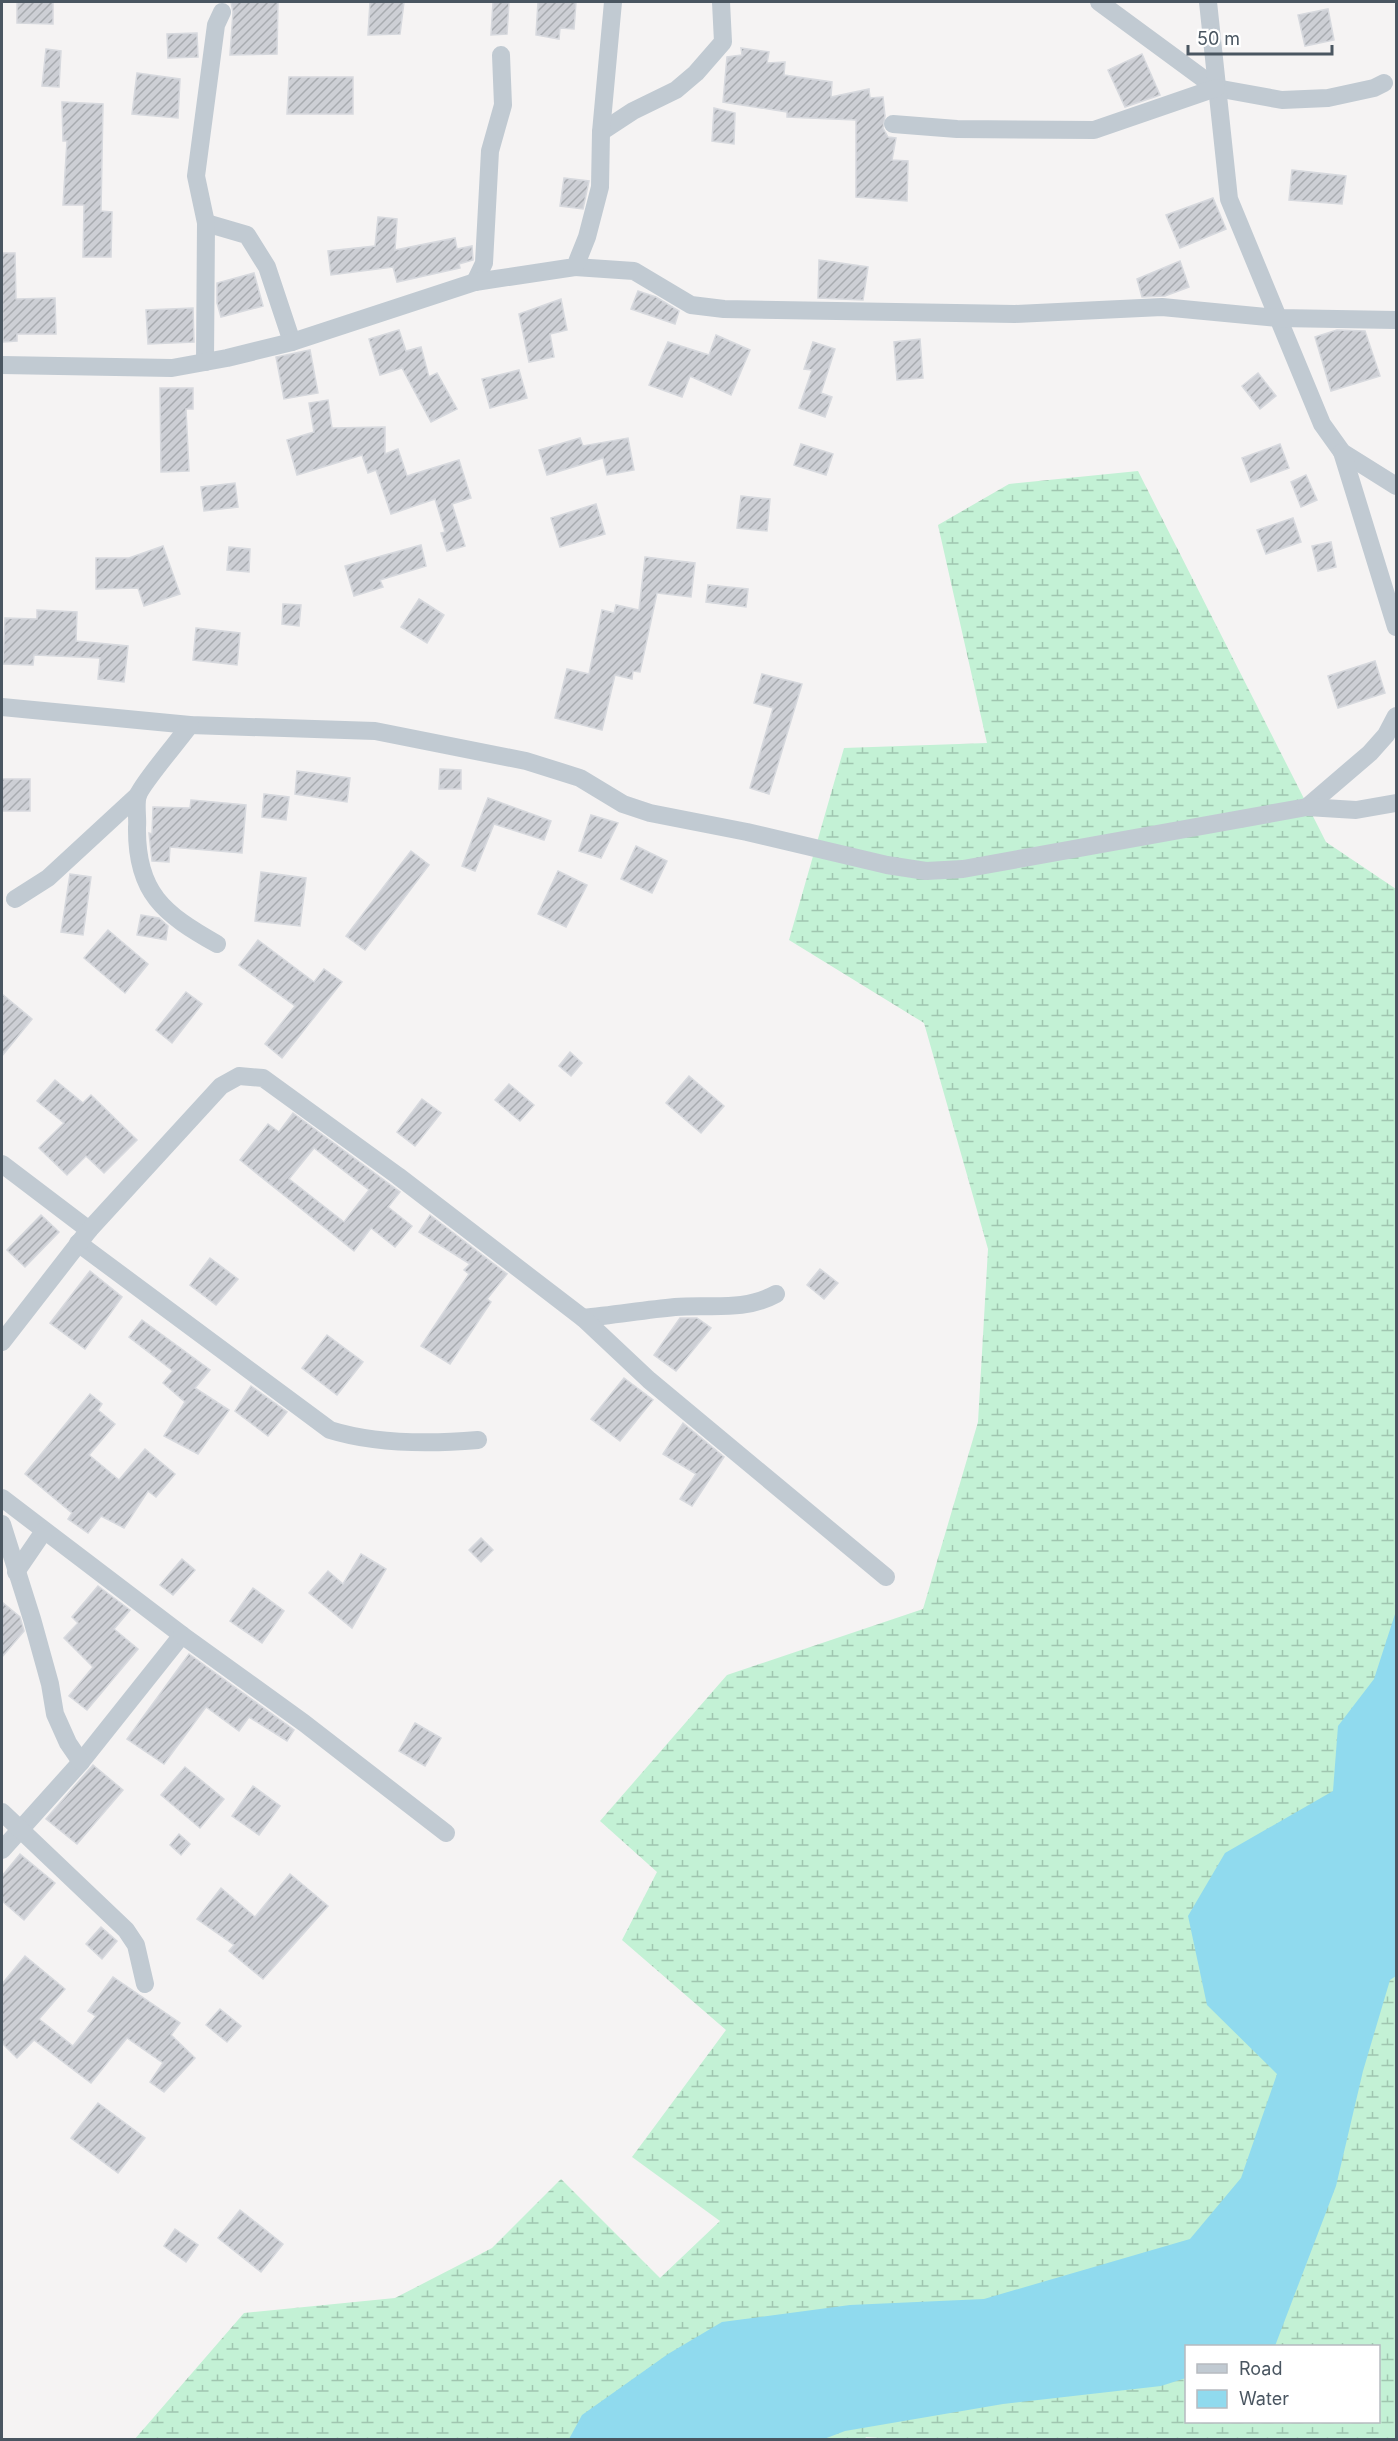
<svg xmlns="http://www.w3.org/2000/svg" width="1398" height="2441" font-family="Inter,sans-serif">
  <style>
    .wetland { fill: url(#wetland-marsh); fill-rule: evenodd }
    .water { fill: #90daee }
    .building { fill: url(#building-hatch); stroke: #d7d9de; stroke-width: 1.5; fill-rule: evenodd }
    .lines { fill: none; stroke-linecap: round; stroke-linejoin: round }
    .minor { stroke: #c1cad2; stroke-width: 18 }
  </style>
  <defs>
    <pattern id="wetland-marsh" width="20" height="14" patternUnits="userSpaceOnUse" patternTransform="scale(1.5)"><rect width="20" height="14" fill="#c3f1d5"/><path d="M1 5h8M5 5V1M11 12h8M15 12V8" fill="none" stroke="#a0c6b0"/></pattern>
    <pattern id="building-hatch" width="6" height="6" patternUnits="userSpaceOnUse" patternTransform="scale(1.5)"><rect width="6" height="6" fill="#cdcfd5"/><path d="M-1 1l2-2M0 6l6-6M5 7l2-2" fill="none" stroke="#a8abb0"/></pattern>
  </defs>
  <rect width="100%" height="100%" fill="#f5f3f3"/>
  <path class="wetland" d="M1138 471 1326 842 1396 889V2439L910 2440 866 2437 864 2440H134L244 2313 395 2298 492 2248 561 2179 660 2278 720 2221 632 2157 726 2030 622 1940 657 1872 600 1821 727 1675 923 1609 978 1422 988 1249 924 1023 789 940 844 748 987 743 938 525 1009 484ZM1186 2346H1378V2422H1186Z"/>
  <path class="water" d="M1396 1611V1976L1390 1980 1363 2071 1336 2186 1275 2346H1186V2378L1161 2386 1003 2404 845 2431 824 2439H569L582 2415 668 2354 722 2322 850 2305 984 2299 1190 2239 1241 2178 1277 2074 1207 2005 1188 1916 1225 1853 1333 1791 1338 1726 1374 1679Z"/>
  <g class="building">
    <path d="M17 2H53V24L17 23Z"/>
    <path d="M231 2H278L277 54 230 55 233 12Z"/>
    <path d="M370 2H404L400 34 368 35Z"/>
    <path d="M493 2H509L507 34 491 35Z"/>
    <path d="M538 2H576L574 29 560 28 559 39 536 35Z"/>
    <path d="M1328 9 1334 40 1305 46 1298 15Z"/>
    <path d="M197 33 198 57 168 58 167 34Z"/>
    <path d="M741 48 769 52 767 63 785 62 784 75 832 82 831 97 869 89 870 98 883 97 885 116 883 128 888 137 896 138 892 160 908 161 907 201 856 197V120L787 117V112L723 102 727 57 742 55Z"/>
    <path d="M46 49 61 51 59 87 42 86Z"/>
    <path d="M1142 54 1160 95 1125 107 1108 70Z"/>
    <path d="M137 73 180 79 178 118 132 114Z"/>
    <path d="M289 77H353V114H287Z"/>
    <path d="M62 102 103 104 101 211 112 212 111 257H83L84 205H63L67 141H63Z"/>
    <path d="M714 108 735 113 734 144 712 141Z"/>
    <path d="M1292 170 1346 176 1342 204 1289 200Z"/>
    <path d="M564 178 589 181 583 209 560 206Z"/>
    <path d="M1213 198 1226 229 1180 248 1166 215Z"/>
    <path d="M378 217 397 219 395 250 455 238 457 249 472 246 473 260 459 264 460 268 397 282 393 267 331 275 328 251 375 246Z"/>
    <path d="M2 253H15L16 299 55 298 56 334H17V341L3 342Z"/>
    <path d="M819 260 868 267 863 300 818 298Z"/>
    <path d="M1180 261 1189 287 1165 296 1142 297 1137 279Z"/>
    <path d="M254 273 263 306 221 317 217 303V283Z"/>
    <path d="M638 291 656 297 679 311 675 324 631 309Z"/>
    <path d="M561 299 567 330 550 334 554 357 529 362 519 314Z"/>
    <path d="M193 308 194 342 148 344 146 310Z"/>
    <path d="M399 330 406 351 421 347 429 377 437 373 457 409 431 422 402 368 380 375 369 339Z"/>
    <path d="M1337 330 1365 331 1380 376 1331 391 1315 337Z"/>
    <path d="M716 335 750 350 731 395 690 376 682 397 649 385 668 342 709 355Z"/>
    <path d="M920 339 923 378 897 380 894 342Z"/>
    <path d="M813 342 835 349 821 393 832 397 825 417 799 408 812 370 804 369Z"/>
    <path d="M310 350 318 393 284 399 276 357Z"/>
    <path d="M519 370 527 398 490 408 482 379Z"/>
    <path d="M1258 373 1276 396 1260 409 1242 386Z"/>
    <path d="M160 388H193V409H186L189 471 161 472Z"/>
    <path d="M328 400 332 428 385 427V454L398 449 407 476 459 460 471 498 452 504 465 546 447 551 441 533 445 532 435 499 391 514 376 470 368 473 362 455 297 475 287 440 314 432 309 403Z"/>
    <path d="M580 438 583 446 628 438 634 470 607 475 603 458 547 475 539 450Z"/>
    <path d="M801 444 833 454 826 475 794 465Z"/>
    <path d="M1280 444 1289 468 1251 482 1242 458Z"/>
    <path d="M1306 475 1317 500 1301 507 1291 482Z"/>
    <path d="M235 483 238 507 204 511 201 487Z"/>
    <path d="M741 496 770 499 767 531 737 528Z"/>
    <path d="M596 504 605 534 560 547 551 518Z"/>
    <path d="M1293 518 1301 542 1266 554 1257 530Z"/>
    <path d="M1331 542 1336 567 1318 571 1312 546Z"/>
    <path d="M421 545 426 566 380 580 383 587 354 596 345 566Z"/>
    <path d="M163 546 180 594 144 606 138 588 96 589V558H129Z"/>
    <path d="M229 547 250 549 249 572 227 570Z"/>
    <path d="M645 557 695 563 691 597 657 593 640 672 633 671 632 679 615 675 602 730 555 718 567 669 589 674 602 610 614 613 616 605 639 610Z"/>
    <path d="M708 585 748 589 746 607 706 602Z"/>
    <path d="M419 599 444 615 427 643 401 627Z"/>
    <path d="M283 604 301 605 299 626 282 624Z"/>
    <path d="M37 610 77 612 76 641 128 646 124 682 98 679 100 658 34 655 33 665 3 664 5 618 37 619Z"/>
    <path d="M196 628 240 633 237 665 193 660Z"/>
    <path d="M1375 661 1385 693 1338 708 1328 676Z"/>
    <path d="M762 674 802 684 769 794 750 788 773 708 754 703Z"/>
    <path d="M440 769 461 770V789H439Z"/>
    <path d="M297 771 350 778 347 802 295 794Z"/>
    <rect x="2" y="779" width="28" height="32"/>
    <path d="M264 794 289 797 286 820 262 817Z"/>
    <path d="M488 798 551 821 544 840 494 824 475 871 462 866Z"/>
    <path d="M191 800 246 805 242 853 170 847 169 862 152 861 149 833 152 834 153 807 190 808Z"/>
    <path d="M591 815 618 823 601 858 579 851Z"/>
    <path d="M636 846 667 861 652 893 621 879Z"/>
    <path d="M411 851 429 865 365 950 346 936Z"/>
    <path d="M558 871 587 885 566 927 538 914Z"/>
    <path d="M261 872 306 878 300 926 255 921Z"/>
    <path d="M70 874 91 877 83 935 61 932Z"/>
    <path d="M141 915 159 918 168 926 166 940 137 935Z"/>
    <path d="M108 930 148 964 125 993 84 958Z"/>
    <path d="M258 940 314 982 324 969 342 982 282 1058 265 1044 295 1006 239 965Z"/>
    <path d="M186 992 202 1004 172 1043 156 1030Z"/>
    <path d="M2 994 32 1019 2 1056Z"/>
    <path d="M570 1052 582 1063 571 1076 559 1066Z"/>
    <path d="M689 1076 724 1106 701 1133 666 1103Z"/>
    <path d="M55 1080 83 1103 91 1095 137 1140 104 1173 86 1156 67 1175 39 1148 64 1123 37 1101Z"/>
    <path d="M509 1084 534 1105 520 1121 495 1100Z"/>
    <path d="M422 1099 441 1113 415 1146 397 1132Z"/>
    <path d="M293 1113 400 1192 388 1207 412 1226 395 1247 371 1228 354 1251 240 1160 268 1124 279 1132ZM314 1148 369 1190 344 1222 289 1179Z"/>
    <path d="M41 1215 59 1232 25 1267 7 1250Z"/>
    <path d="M430 1215 507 1274 487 1299 491 1302 450 1364 421 1346 469 1274 464 1270 470 1264 419 1232Z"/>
    <path d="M210 1258 238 1279 216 1305 190 1285Z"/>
    <path d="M820 1269 838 1283 824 1299 807 1285Z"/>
    <path d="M90 1271 122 1297 85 1349 50 1323Z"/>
    <path d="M680 1318H697L711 1328 676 1371 654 1355Z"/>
    <path d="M142 1320 210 1370 195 1388 229 1410 198 1454 164 1436 185 1402 163 1383 173 1371 129 1337Z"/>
    <path d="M327 1335 363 1362 337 1395 302 1368Z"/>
    <path d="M624 1378 653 1400 620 1441 591 1419Z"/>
    <path d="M251 1386 287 1412 268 1436 235 1411Z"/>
    <path d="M90 1394 102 1404 98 1410 115 1424 89 1455 119 1480 145 1449 175 1474 156 1497 148 1491 124 1528 101 1516 88 1533 68 1519 72 1513 25 1474Z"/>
    <path d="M683 1423 724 1457 692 1506 680 1499 696 1474 663 1454Z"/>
    <path d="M481 1538 493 1550 481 1562 469 1550Z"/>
    <path d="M361 1554 386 1569 352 1628 309 1593 328 1571 343 1584Z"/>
    <path d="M182 1559 195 1570 173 1595 160 1585Z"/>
    <path d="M98 1586 130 1610 114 1629 138 1649 87 1710 69 1696 93 1667 64 1638 78 1623 72 1617Z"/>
    <path d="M253 1588 284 1611 262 1643 230 1621Z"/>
    <path d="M2 1602 20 1617 24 1631 2 1657Z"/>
    <path d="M189 1654 294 1730 287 1741 249 1717 239 1731 206 1707 164 1764 127 1739Z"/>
    <path d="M415 1723 441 1738 425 1766 399 1751Z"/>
    <path d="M93 1765 123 1790 77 1844 46 1819Z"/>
    <path d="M185 1767 224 1799 200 1828 161 1795Z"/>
    <path d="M253 1786 280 1806 259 1835 232 1816Z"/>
    <path d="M179 1834 190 1844 181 1855 170 1845Z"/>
    <path d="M20 1854 55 1883 24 1920 2 1901V1876Z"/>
    <path d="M290 1874 328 1906 263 1979 229 1951 234 1945 197 1919 221 1888 255 1917Z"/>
    <path d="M101 1927 117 1941 102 1959 86 1944Z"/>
    <path d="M25 1956 65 1989 39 2019 73 2046 96 2016 88 2011 113 1977 180 2023 171 2035 195 2058 164 2092 150 2082 163 2063 127 2038 91 2083 34 2040 17 2058 2 2043V1984Z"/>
    <path d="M220 2009 241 2026 227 2042 206 2025Z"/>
    <path d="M98 2103 145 2138 118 2173 71 2138Z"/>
    <path d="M240 2210 283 2244 261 2272 218 2238Z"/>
    <path d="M175 2229 198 2245 186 2262 164 2246Z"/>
  </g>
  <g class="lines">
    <g class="minor">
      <path d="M1099 2 1216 88 1282 100 1328 98 1374 88 1384 83"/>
      <path d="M1208 2 1229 199 1322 424 1342 452 1396 486"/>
      <path d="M893 124 957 129 1094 130 1216 88"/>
      <path d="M601 132 633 111 676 90 696 73 723 42 721 2"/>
      <path d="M206 223 247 235 267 267 292 342"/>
      <path d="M575 267 634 271 691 305 724 309 1015 314 1162 307 1278 318 1396 320"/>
      <path d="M475 282 484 263 490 151 503 105 501 55"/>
      <path d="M205 362 206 223 196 176 216 25 222 12"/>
      <path d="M2 365 172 368 227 358 292 342 475 282 575 267 587 237 600 187 601 132 613 2"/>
      <path d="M1342 452 1396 627"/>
      <path d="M2 707 190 725 375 731 526 761 580 778 623 804 650 813 747 832 887 865 926 871 963 869 1307 807 1370 753 1386 735 1396 716"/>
      <path d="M190 725C180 739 143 782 138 795 135 804 138 818 137 827 136 893 164 914 217 944"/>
      <path d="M1307 807 1356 810 1396 803"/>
      <path d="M15 899 48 878 138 795"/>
      <path d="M2 1164 89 1230"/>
      <path d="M78 1243 330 1430C375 1444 431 1444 478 1440"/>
      <path d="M583 1318C614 1315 644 1310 675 1307 711 1304 743 1312 776 1294"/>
      <path d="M2 1342 89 1230 221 1086 239 1076 263 1078 398 1176 583 1318 649 1380 886 1577"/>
      <path d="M2 1498 182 1635 81 1762 2 1850"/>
      <path d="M2 1524 32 1619 50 1684 55 1714 68 1743 81 1762"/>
      <path d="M16 1572 44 1531"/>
      <path d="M182 1635 304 1723 446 1833"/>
      <path d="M2 1812 126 1930 136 1945 145 1984"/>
    </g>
  </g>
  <rect width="1398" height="2441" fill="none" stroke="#4a5661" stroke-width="6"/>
  <rect x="1185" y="2345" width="195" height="78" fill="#ffffff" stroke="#b7bbc0" stroke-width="1.5"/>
  <rect x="1197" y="2364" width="30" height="9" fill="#c1cad2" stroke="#b7bbc0" stroke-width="1.5"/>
  <text x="1239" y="2375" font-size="18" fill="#4a5661">Road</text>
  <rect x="1197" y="2390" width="30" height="18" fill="#90daee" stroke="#b7bbc0" stroke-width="1.5"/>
  <text x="1239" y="2405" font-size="18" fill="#4a5661">Water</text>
  <path d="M1188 45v9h144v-9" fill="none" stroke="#4a5661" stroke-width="3"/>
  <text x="1197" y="45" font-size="18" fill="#4a5661" stroke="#ffffff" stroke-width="4.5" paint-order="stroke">50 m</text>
</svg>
